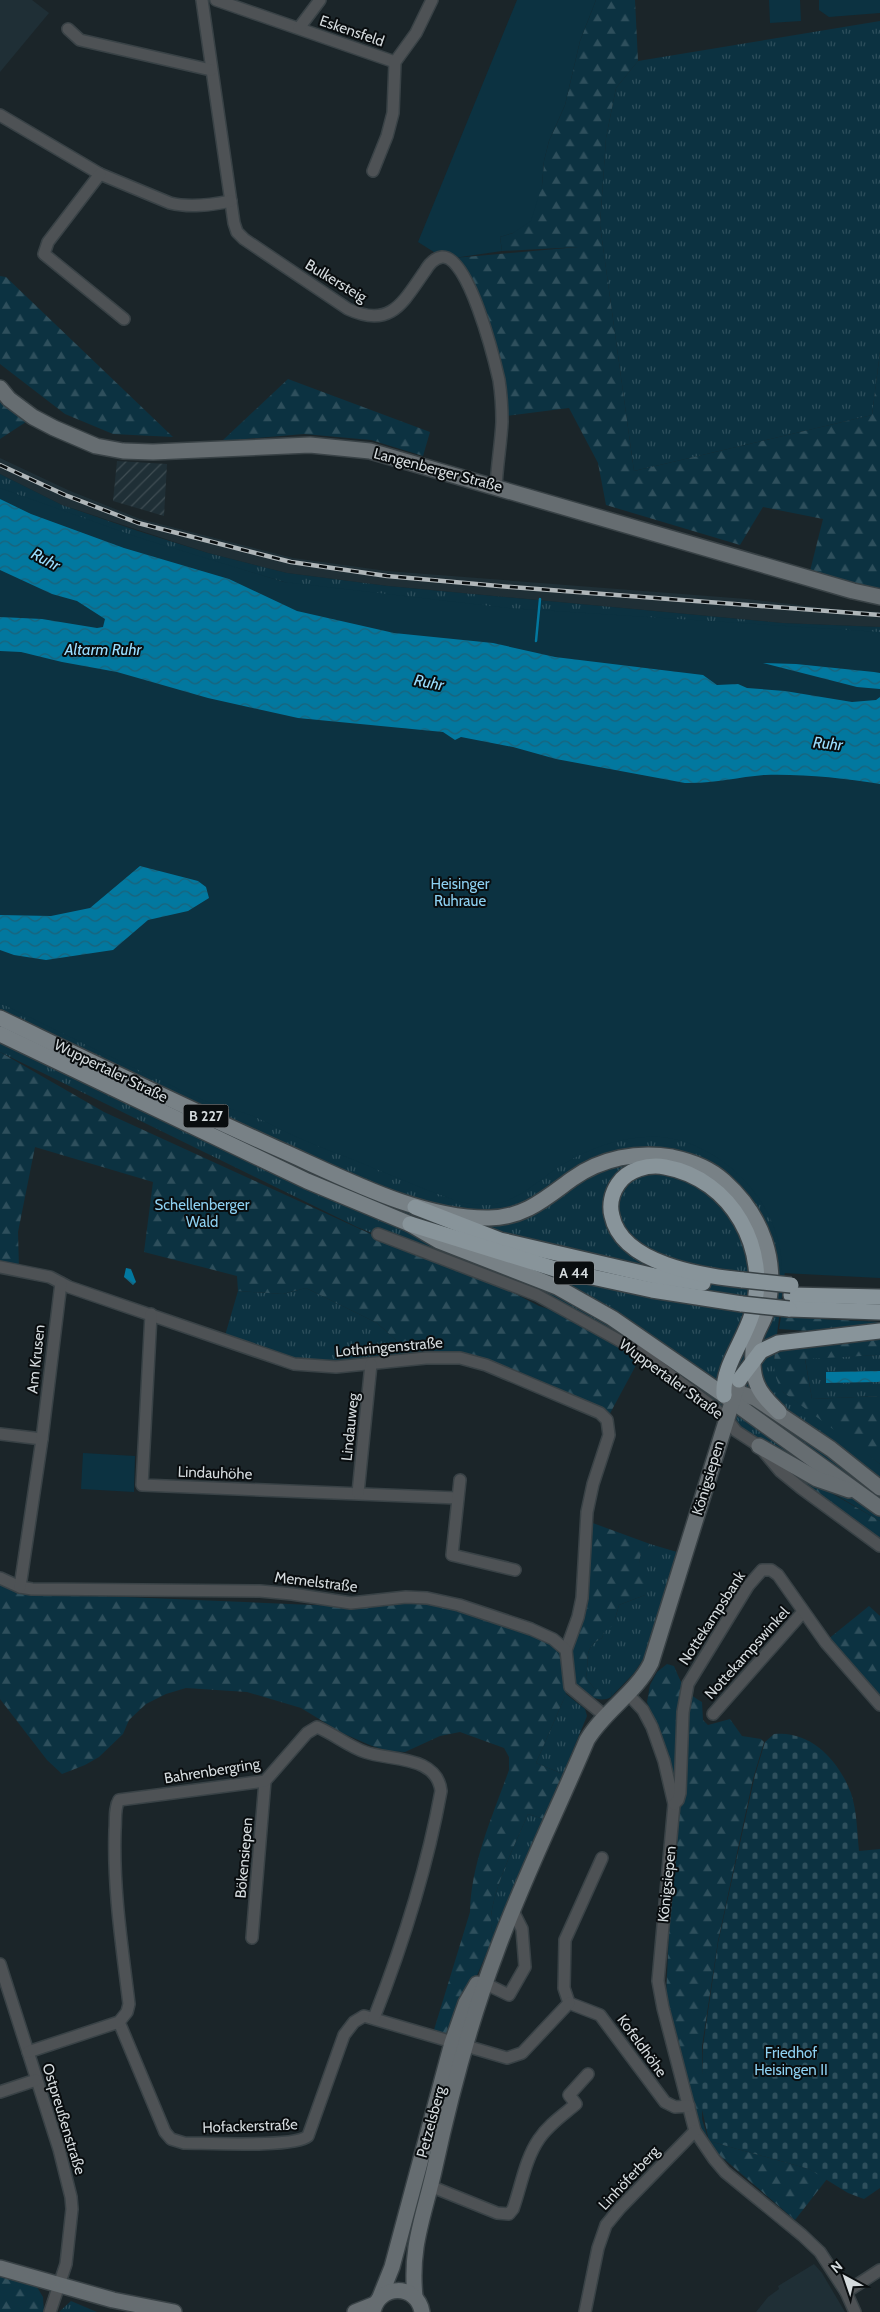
<svg xmlns="http://www.w3.org/2000/svg" width="880" height="2312" font-family="Cabin,sans-serif">
  <style>
    .built { fill: #1f2f36 }
    .industrial { fill: url(#industrial-furrows) }
    .grass { fill: url(#grass-tufts) }
    .forest { fill: url(#forest-firs) }
    .cemetery { fill: url(#cemetery-stones) }
    .park { fill: #0c3241 }
    .water { fill: url(#water-waves) }
    .lines { fill: none; stroke-linecap: round; stroke-linejoin: round }
    .stream { stroke: #02789f; stroke-width: 2.5 }
    .street-casing { stroke: #394246; stroke-width: 14 }
    .secondary-casing { stroke: #394246; stroke-width: 18 }
    .primary-casing { stroke: #394246; stroke-width: 18 }
    .highway-casing { stroke: #394246; stroke-width: 18 }
    .street { stroke: #4e5255; stroke-width: 11 }
    .secondary { stroke: #666d71; stroke-width: 15 }
    .primary { stroke: #788186; stroke-width: 15 }
    .highway { stroke: #88949a; stroke-width: 15 }
    .rail-casing { stroke: #afb6b9; stroke-width: 4.5 }
    .rail { stroke: #090d0f; stroke-width: 2.5; stroke-dasharray: 8; stroke-linecap: butt }
    .highway-bridge-casing { stroke: #394246; stroke-width: 18; stroke-linecap: butt }
    .highway-bridge { stroke: #88949a; stroke-width: 15 }
    .labels { text-anchor: middle; stroke-width: 4; stroke-linejoin: round; paint-order: stroke }
    .shield { fill: #090d0f; stroke: #989da0; stroke-width: 1 }
    .shield-label { font-size: 14px; font-weight: bold; fill: #d5dbde }
    .street-label { font-size: 15px; fill: #d5dbde; stroke: #090d0f }
    .park-label { font-size: 15px; fill: #8dd0f1; stroke: #090d0f }
    .water-label { font-size: 16px; font-style: italic; fill: #9adeff; stroke: #090d0f }
  </style>
  <defs>
    <pattern id="industrial-furrows" width="10" height="10" patternUnits="userSpaceOnUse" patternTransform="scale(1.25)"><rect width="10" height="10" fill="#1f2f36"/><path d="M-1 1l2-2M0 10L10 0M9 11l2-2" fill="none" stroke="#3f4d53"/></pattern>
    <pattern id="grass-tufts" width="24" height="20" patternUnits="userSpaceOnUse" patternTransform="scale(1.25)"><rect width="24" height="20" fill="#0c3241"/><path d="M3 7l-1-3M5 7V3M7 7l1-3M15 17l-1-3M17 17v-4M19 17l1-3" fill="none" stroke="#2e4f5c"/></pattern>
    <pattern id="forest-firs" width="22" height="20" patternUnits="userSpaceOnUse" patternTransform="scale(1.25)"><rect width="22" height="20" fill="#0c3241"/><path d="M5 1l3.5 6h-7zM16 11l3.5 6h-7z" fill="#2e4f5c"/></pattern>
    <pattern id="cemetery-stones" width="16" height="16" patternUnits="userSpaceOnUse" patternTransform="scale(1.25)"><rect width="16" height="16" fill="#0c3241"/><path d="M2 7V4a2 2 0 0 1 4 0v3zM10 15v-3a2 2 0 0 1 4 0v3z" fill="#2e4f5c"/></pattern>
    <pattern id="water-waves" width="16" height="10" patternUnits="userSpaceOnUse" patternTransform="scale(1.25)"><rect width="16" height="10" fill="#02789f"/><path d="M0 5q4-4 8 0t8 0" fill="none" stroke="#1b627a"/></pattern>
  </defs>
  <rect width="100%" height="100%" fill="#1b2529"/>
  <g class="built">
    <path d="M0 0H32L49 13 0 72Z"/>
    <path d="M0 458 68 490 140 519 293 558 387 571 747 599 833 609 880 612V627L782 623 388 586 287 573 208 553 62 505 0 474Z"/>
    <path d="M814 2264 822 2273 845 2312H756L768 2297 779 2289 778 2286Z"/>
  </g>
  <path class="industrial" d="M117 461 167 464 164 516 113 501Z"/>
  <g class="grass">
    <path d="M880 21V352L872 415 634 471 600 225 606 138 616 88 638 61Z"/>
    <path d="M0 474 62 505 138 531 208 553 287 573 388 586 782 623 880 627V673L493 643 0 499Z"/>
    <path d="M0 1000 596 1143 646 1134 692 1141 745 1175 764 1200 778 1230 785 1271 774 1358 783 1392 845 1436 880 1464V1521L816 1483 591 1322 357 1227 0 1052Z"/>
    <path d="M306 1288 377 1323 416 1358 306 1363 224 1339 238 1291 283 1294Z"/>
    <path d="M880 1355V1371L826 1372V1383L880 1382V1396L812 1399 805 1358Z"/>
    <path d="M650 1544 677 1552 645 1656 634 1673 611 1697 612 1692 594 1688 586 1678C590 1659 582 1648 602 1638L604 1631 615 1619 619 1605 645 1595 647 1577C639 1569 638 1563 641 1552L649 1548Z"/>
    <path d="M566 1694 585 1709 587 1716 563 1774 536 1763Z"/>
    <path d="M528 1814 544 1819 494 1936C480 1912 518 1839 528 1814Z"/>
    <path d="M71 2301 97 2312H59Z"/>
  </g>
  <g class="forest">
    <path d="M596 0H635L638 61 616 88 606 138 600 225 634 471 872 415 880 352V591L810 571 823 519 763 507 740 545 606 505 598 463 569 408 506 416 502 383 454 258 578 247 502 251 500 237 513 233 542 185 544 161 549 141 565 105 580 41Z"/>
    <path d="M0 276 6 277 173 437 113 434 65 414 0 364Z"/>
    <path d="M288 379 430 432 423 456 371 440 304 434 222 441Z"/>
    <path d="M0 392 32 418 0 439Z"/>
    <path d="M0 1052 104 1112 373 1235 502 1287 539 1306 573 1317 641 1356 607 1419 475 1359 416 1358 377 1323 306 1288 283 1294 238 1291 237 1276 144 1252 153 1182 35 1147 18 1232 19 1269 0 1265Z"/>
    <path d="M781 1317 880 1322 879 1327 809 1331 779 1329Z"/>
    <path d="M880 1339V1355L805 1359 812 1399 880 1396V1464L783 1392C774 1378 773 1368 775 1352Z"/>
    <path d="M777 1462 880 1521V1548Z"/>
    <path d="M590 1522 650 1544 649 1548 641 1553C637 1566 643 1570 650 1581L645 1595 619 1605 615 1619 612 1626 604 1632 602 1638C582 1648 590 1659 586 1678L594 1688 608 1689 612 1692 611 1697C597 1705 584 1692 574 1684L571 1648Z"/>
    <path d="M0 1583 32 1593 337 1606 437 1603 544 1636 559 1649 566 1694 536 1763 563 1774 544 1819 528 1814C518 1839 480 1912 494 1936L449 2040 433 2033 470 1912C471 1863 493 1815 509 1770V1757L504 1748 460 1732 440 1736 405 1752 389 1751 372 1746 342 1733 301 1708 247 1692 186 1688 166 1694 146 1704 129 1720 123 1734 99 1757 85 1765 62 1774 47 1760 0 1699Z"/>
    <path d="M869 1606 880 1616V1702L827 1640Z"/>
    <path d="M667 1664 674 1666C681 1683 685 1693 702 1702L703 1720 708 1725 730 1719 742 1736 761 1739 764 1742 753 1779 718 1941 702 2046V2119L708 2139 705 2140 683 2069 666 1996 676 1783 659 1731 647 1702 650 1685 657 1672Z"/>
    <path d="M709 2141 809 2169 827 2179 795 2220 717 2153Z"/>
    <path d="M0 2276 37 2287 43 2297 44 2312H0Z"/>
  </g>
  <path class="cemetery" d="M774 1734C811 1730 839 1761 851 1793 857 1811 857 1832 859 1851L880 1849V2188L864 2199 848 2193 809 2169 709 2141 701 2105 703 2046 718 1943 755 1775 765 1742Z"/>
  <g class="park">
    <path d="M517 0H596L580 41 565 105 549 141 544 161 542 185 531 221 513 233 500 237 502 251 454 258 437 254 418 242Z"/>
    <path d="M769 0H800L801 21 770 23Z"/>
    <path d="M819 0H880V13L829 17 819 10Z"/>
    <path d="M0 488 137 537 284 582 508 608 880 632V1278L782 1273C783 1215 742 1163 688 1143 645 1127 594 1144 557 1168 532 1185 512 1207 480 1205 461 1204 444 1196 427 1190 403 1180 378 1170 354 1160 336 1153 317 1146 299 1138 283 1131 268 1122 253 1116 234 1109 214 1106 196 1097 130 1067 65 1034 0 1003Z"/>
    <path d="M83 1453 135 1456 134 1492 81 1489Z"/>
  </g>
  <g class="water">
    <path d="M0 499 31 514 124 548 229 579 297 611 394 633 493 643 555 657 703 675 717 685 738 684 747 688 785 691 852 702 876 700 880 697V784C842 778 804 774 765 775 738 777 713 784 685 783L556 759 513 747 461 737 455 740 443 732 298 718 208 698 117 672 62 662 21 652 0 651V617L42 619 97 628 103 627 105 619 77 601 52 594 0 570Z"/>
    <path d="M763 663 796 664 874 672 880 673V689L857 687Z"/>
    <path d="M140 866 198 881 206 887 209 898 188 911 148 920 113 950 46 960 14 955 0 950V915L51 916 90 908Z"/>
    <path d="M126 1268 131 1269 136 1282 133 1285 124 1277Z"/>
    <path d="M880 1371V1382L826 1383V1372Z"/>
  </g>
  <g class="lines">
    <path class="stream" d="M536 641 540 599"/>
    <g class="street-casing">
      <g id="street">
        <path d="M202 0 234 223 237 232 244 239 348 309C391 329 403 302 425 271 429 264 434 258 442 257 468 254 494 358 499 380 501 393 502 409 502 422 501 443 497 465 496 487"/>
        <path d="M216 0 395 62"/>
        <path d="M299 28 320 0"/>
        <path d="M68 29 80 40 211 70"/>
        <path d="M0 115 100 174 170 203C190 208 211 205 231 201"/>
        <path d="M373 171 387 136 393 113 395 62 416 33 432 0"/>
        <path d="M100 174 48 242 44 254 124 319"/>
        <path d="M378 1234 537 1295 640 1352 713 1407 727 1419 736 1431 759 1446 780 1471 801 1488 880 1546"/>
        <path d="M0 1267 50 1277 69 1287 294 1364 336 1367 426 1358H460L486 1365 600 1413 607 1420 609 1435 593 1484 587 1512 582 1598 578 1617 566 1650"/>
        <path d="M151 1314 142 1485 457 1498"/>
        <path d="M0 1434 42 1439"/>
        <path d="M460 1480 452 1555 515 1570"/>
        <path d="M358 1493 371 1364"/>
        <path d="M0 1578 20 1587 32 1589 260 1591 292 1594 351 1603 406 1597 427 1598 459 1605 531 1629 553 1639 566 1650 570 1687 605 1716"/>
        <path d="M20 1587 42 1439 61 1283"/>
        <path d="M627 1693 643 1710 652 1727 664 1761 674 1804 658 1981 663 2008 695 2131 714 2159 725 2172 802 2235 820 2252 846 2292 855 2312"/>
        <path d="M713 1714 803 1612"/>
        <path d="M674 1804 678 1800 680 1793 683 1712 688 1684 748 1586 762 1570H771L778 1575 826 1643 880 1705"/>
        <path d="M252 1938 265 1781"/>
        <path d="M0 1964 59 2149 71 2197 72 2209 66 2264 50 2312"/>
        <path d="M486 1984 509 1995 525 1967 522 1929 513 1911"/>
        <path d="M569 2003 600 2015 665 2102 675 2107 689 2106"/>
        <path d="M569 2003 564 1988 565 1940 602 1858"/>
        <path d="M119 2022 165 2132 171 2139 184 2143C206 2143 295 2148 308 2136L344 2035 354 2022 364 2016 507 2058 522 2053 569 2003"/>
        <path d="M28 2052 119 2022 127 2012 129 2004C122 1946 113 1889 115 1830 116 1821 114 1808 119 1800L265 1781 307 1733 317 1727C334 1734 348 1746 365 1752 390 1761 437 1755 441 1791 427 1869 403 1944 374 2018"/>
        <path d="M0 2092 36 2080"/>
        <path d="M430 2186 497 2213 509 2214 513 2209C521 2187 525 2159 539 2139 548 2125 563 2115 576 2104L569 2095 588 2074"/>
        <path d="M846 2292 880 2270"/>
        <path d="M585 2312 598 2248 606 2225 620 2208 695 2131"/>
      </g>
    </g>
    <g class="secondary-casing">
      <g id="secondary">
        <path d="M0 388 9 399 33 417 54 428 96 446 123 451 153 452 310 445 370 451 853 591 880 597"/>
        <path d="M725 1395 742 1394 755 1398 831 1449 880 1488"/>
        <path d="M725 1396 880 1508"/>
        <path d="M759 1446 817 1479 849 1490"/>
        <path d="M0 2268 113 2300 174 2312"/>
        <path d="M380 2297 392 2267 452 2043 466 2003 477 1984"/>
        <path d="M415 2297C410 2247 423 2219 434 2171 450 2097 469 2024 496 1953 522 1881 557 1811 587 1740 604 1711 636 1693 651 1663L739 1380"/>
        <path d="M355 2312 375 2304"/>
        <path d="M373 2312C378 2284 417 2283 422 2312"/>
      </g>
    </g>
    <g class="primary-casing">
      <g id="primary">
        <path d="M0 1018C92 1062 183 1106 276 1148 340 1176 418 1219 489 1218 524 1218 546 1198 572 1179 601 1158 638 1151 672 1157 691 1161 710 1168 724 1181 762 1215 780 1262 766 1313 763 1323 756 1332 754 1342 752 1353 752 1373 757 1384 761 1395 771 1404 779 1412"/>
        <path d="M0 1034 307 1181 410 1224 439 1241 557 1287 612 1318 724 1395"/>
      </g>
    </g>
    <g class="highway-casing">
      <g id="highway">
        <path d="M415 1207 500 1240 655 1276 703 1283"/>
        <path d="M410 1224 555 1269 652 1290 742 1304"/>
        <path d="M791 1295 880 1297"/>
        <path d="M789 1309 880 1312"/>
        <path d="M739 1380 761 1351 778 1343 880 1331"/>
        <path d="M724 1395C722 1367 744 1341 752 1314 771 1250 732 1179 665 1167 649 1164 628 1169 618 1184 612 1193 609 1205 612 1216 622 1264 703 1276 743 1280"/>
      </g>
    </g>
    <use href="#street" class="street"/>
    <use href="#secondary" class="secondary"/>
    <use href="#primary" class="primary"/>
    <use href="#highway" class="highway"/>
    <g class="rail-casing">
      <path id="rail" d="M0 465 65 495 138 523 291 562 387 576 511 587 880 615"/>
    </g>
    <use href="#rail" class="rail"/>
    <g class="highway-bridge-casing">
      <g id="highway-bridge">
        <path d="M743 1280 791 1285"/>
        <path d="M742 1304 789 1309"/>
      </g>
    </g>
    <use href="#highway-bridge" class="highway-bridge"/>
  </g>
  <g class="labels">
    <g class="shield">
      <rect x="183.5" y="1104.5" width="45" height="23" rx="4"/>
      <rect x="554" y="1261.5" width="40" height="23" rx="4"/>
    </g>
    <g class="shield-label">
      <text x="206" y="1121">B 227</text>
      <text x="574" y="1278">A 44</text>
    </g>
    <g class="street-label">
      <text transform="translate(352 31) rotate(19)" y="5">Eskensfeld</text>
      <text transform="translate(336 281) rotate(31)" y="5">Bulkersteig</text>
      <text transform="translate(438 470) rotate(15)" y="5">Langenberger Straße</text>
      <text transform="translate(111 1071) rotate(26)" y="5">Wuppertaler Straße</text>
      <text transform="translate(389 1347) rotate(-5)" y="5">Lothringenstraße</text>
      <text transform="translate(36 1359) rotate(-84)" y="5">Am Krusen</text>
      <text transform="translate(671 1379) rotate(36)" y="5">Wuppertaler Straße</text>
      <text transform="translate(350 1427) rotate(-84)" y="5">Lindauweg</text>
      <text transform="translate(215 1473) rotate(2)" y="5">Lindauhöhe</text>
      <text transform="translate(708 1478) rotate(-73)" y="5">Königsiepen</text>
      <text transform="translate(316 1582) rotate(7)" y="5">Memelstraße</text>
      <text transform="translate(712 1618) rotate(-57)" y="5">Nottekampsbank</text>
      <text transform="translate(747 1653) rotate(-48)" y="5">Nottekampswinkel</text>
      <text transform="translate(212 1771) rotate(-9)" y="5">Bahrenbergring</text>
      <text transform="translate(244 1858) rotate(-85)" y="5">Bökensiepen</text>
      <text transform="translate(667 1884) rotate(-84)" y="5">Königsiepen</text>
      <text transform="translate(642 2046) rotate(54)" y="5">Kofeldhöhe</text>
      <text transform="translate(64 2119) rotate(73)" y="5">Ostpreußenstraße</text>
      <text transform="translate(431 2122) rotate(-75)" y="5">Petzelsberg</text>
      <text transform="translate(250 2126) rotate(-2)" y="5">Hofackerstraße</text>
      <text transform="translate(629 2178) rotate(-47)" y="5">Linhöferberg</text>
    </g>
    <g class="park-label">
      <text x="460" y="889">Heisinger<tspan x="460" dy="17">Ruhraue</tspan></text>
      <text x="202" y="1210">Schellenberger<tspan x="202" dy="17">Wald</tspan></text>
      <text x="791" y="2058">Friedhof<tspan x="791" dy="17">Heisingen II</tspan></text>
    </g>
    <g class="water-label">
      <text transform="translate(46 559) rotate(28)" y="6">Ruhr</text>
      <text x="103" y="655">Altarm Ruhr</text>
      <text transform="translate(429 682) rotate(11)" y="6">Ruhr</text>
      <text transform="translate(828 743) rotate(6)" y="6">Ruhr</text>
    </g>
  </g>
  <g transform="translate(845 2277) rotate(320)" stroke="#090d0f" stroke-width="4" paint-order="stroke">
  <path d="M0-4L9 19L0 12L-9 19Z" fill="#d5dbde"/>
  <text y="-8" font-size="14" font-weight="bold" text-anchor="middle" fill="#d5dbde">N</text>
  </g>
</svg>
